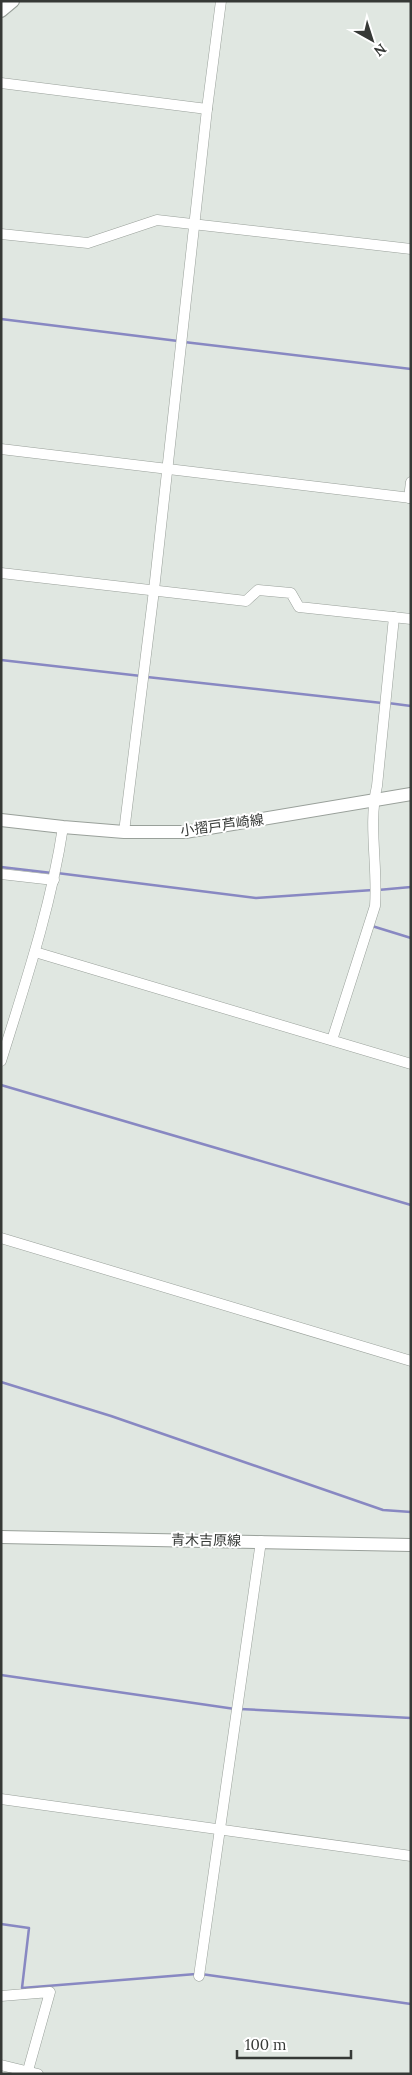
<svg xmlns="http://www.w3.org/2000/svg" width="412" height="2075" font-family="Lora,'Noto Sans JP',serif">
  <style>
    .lines { fill: none; stroke-linecap: round; stroke-linejoin: round }
    .stream { stroke: #8888c2; stroke-width: 2.5 }
    .minor-casing { stroke: #99a09a; stroke-width: 11 }
    .major-casing { stroke: #99a09a; stroke-width: 14 }
    .minor { stroke: #fff; stroke-width: 10 }
    .major { stroke: #fff; stroke-width: 12 }
    .labels { text-anchor: middle; stroke-width: 4; stroke-linejoin: round; paint-order: stroke }
    .street-label { font-size: 14px; fill: #363936; stroke: #fff }
  </style>
  <rect width="100%" height="100%" fill="#e0e7e1"/>
  <g class="lines">
    <g class="stream">
      <path d="M1 319 178 341"/>
      <path d="M184 342 411 369"/>
      <path d="M1 660 141 676"/>
      <path d="M147 677 382 703"/>
      <path d="M388 703 411 706"/>
      <path d="M1 867 52 873"/>
      <path d="M57 873 256 898 373 890"/>
      <path d="M378 890 411 887"/>
      <path d="M372 926 411 938"/>
      <path d="M1 1085 411 1205"/>
      <path d="M1 1382 111 1416 383 1510 411 1512"/>
      <path d="M1 1675 235 1709"/>
      <path d="M240 1709 411 1718"/>
      <path d="M1 1924 29 1928 22 1988 196 1974"/>
      <path d="M201 1974 411 2004"/>
    </g>
    <g class="minor-casing">
      <g id="minor">
        <path d="M1 83 207 109"/>
        <path d="M1 234 88 243 157 220 411 249"/>
        <path d="M1 449 411 498"/>
        <path d="M409 498 411 482"/>
        <path d="M1 573 246 601 258 590 291 593 299 607 411 619"/>
        <path d="M124 832 154 590 207 109 221 1"/>
        <path d="M1 874 54 880"/>
        <path d="M35 952 411 1064"/>
        <path d="M332 1040 375 906C378 866 368 824 377 786L394 617"/>
        <path d="M1 1061C25 984 51 907 63 827"/>
        <path d="M1 1238 411 1361"/>
        <path d="M1 1799 411 1856"/>
        <path d="M199 1976 261 1541"/>
        <path d="M1 1996 50 1992 27 2074"/>
        <path d="M1 2065 38 2074"/>
      </g>
    </g>
    <g class="major-casing">
      <g id="major">
        <path d="M1 11 13 1"/>
        <path d="M1 820 63 827 124 832H185L411 794"/>
        <path d="M1 1537 411 1545"/>
      </g>
    </g>
    <use href="#minor" class="minor"/>
    <use href="#major" class="major"/>
  </g>
  <g class="labels">
    <g class="street-label">
      <text transform="translate(222 825) rotate(-8)" y="5">小摺戸芦崎線</text>
      <text transform="translate(206 1540) rotate(1)" y="5">青木吉原線</text>
    </g>
  </g>
  <rect width="412" height="2075" fill="none" stroke="#363936" stroke-width="5"/>
  <g transform="translate(372 40) rotate(141)" stroke="#ffffff" stroke-width="4" paint-order="stroke">
  <path d="M0-4L9 19L0 12L-9 19Z" fill="#363936"/>
  <text y="-8" font-size="14" font-weight="bold" text-anchor="middle" fill="#363936">N</text>
  </g>
  <path d="M237 2050v8h114v-8" fill="none" stroke="#363936" stroke-width="2.5"/>
  <text x="245" y="2050" font-size="15" fill="#363936" stroke="#ffffff" stroke-width="4" paint-order="stroke">100 m</text>
</svg>
